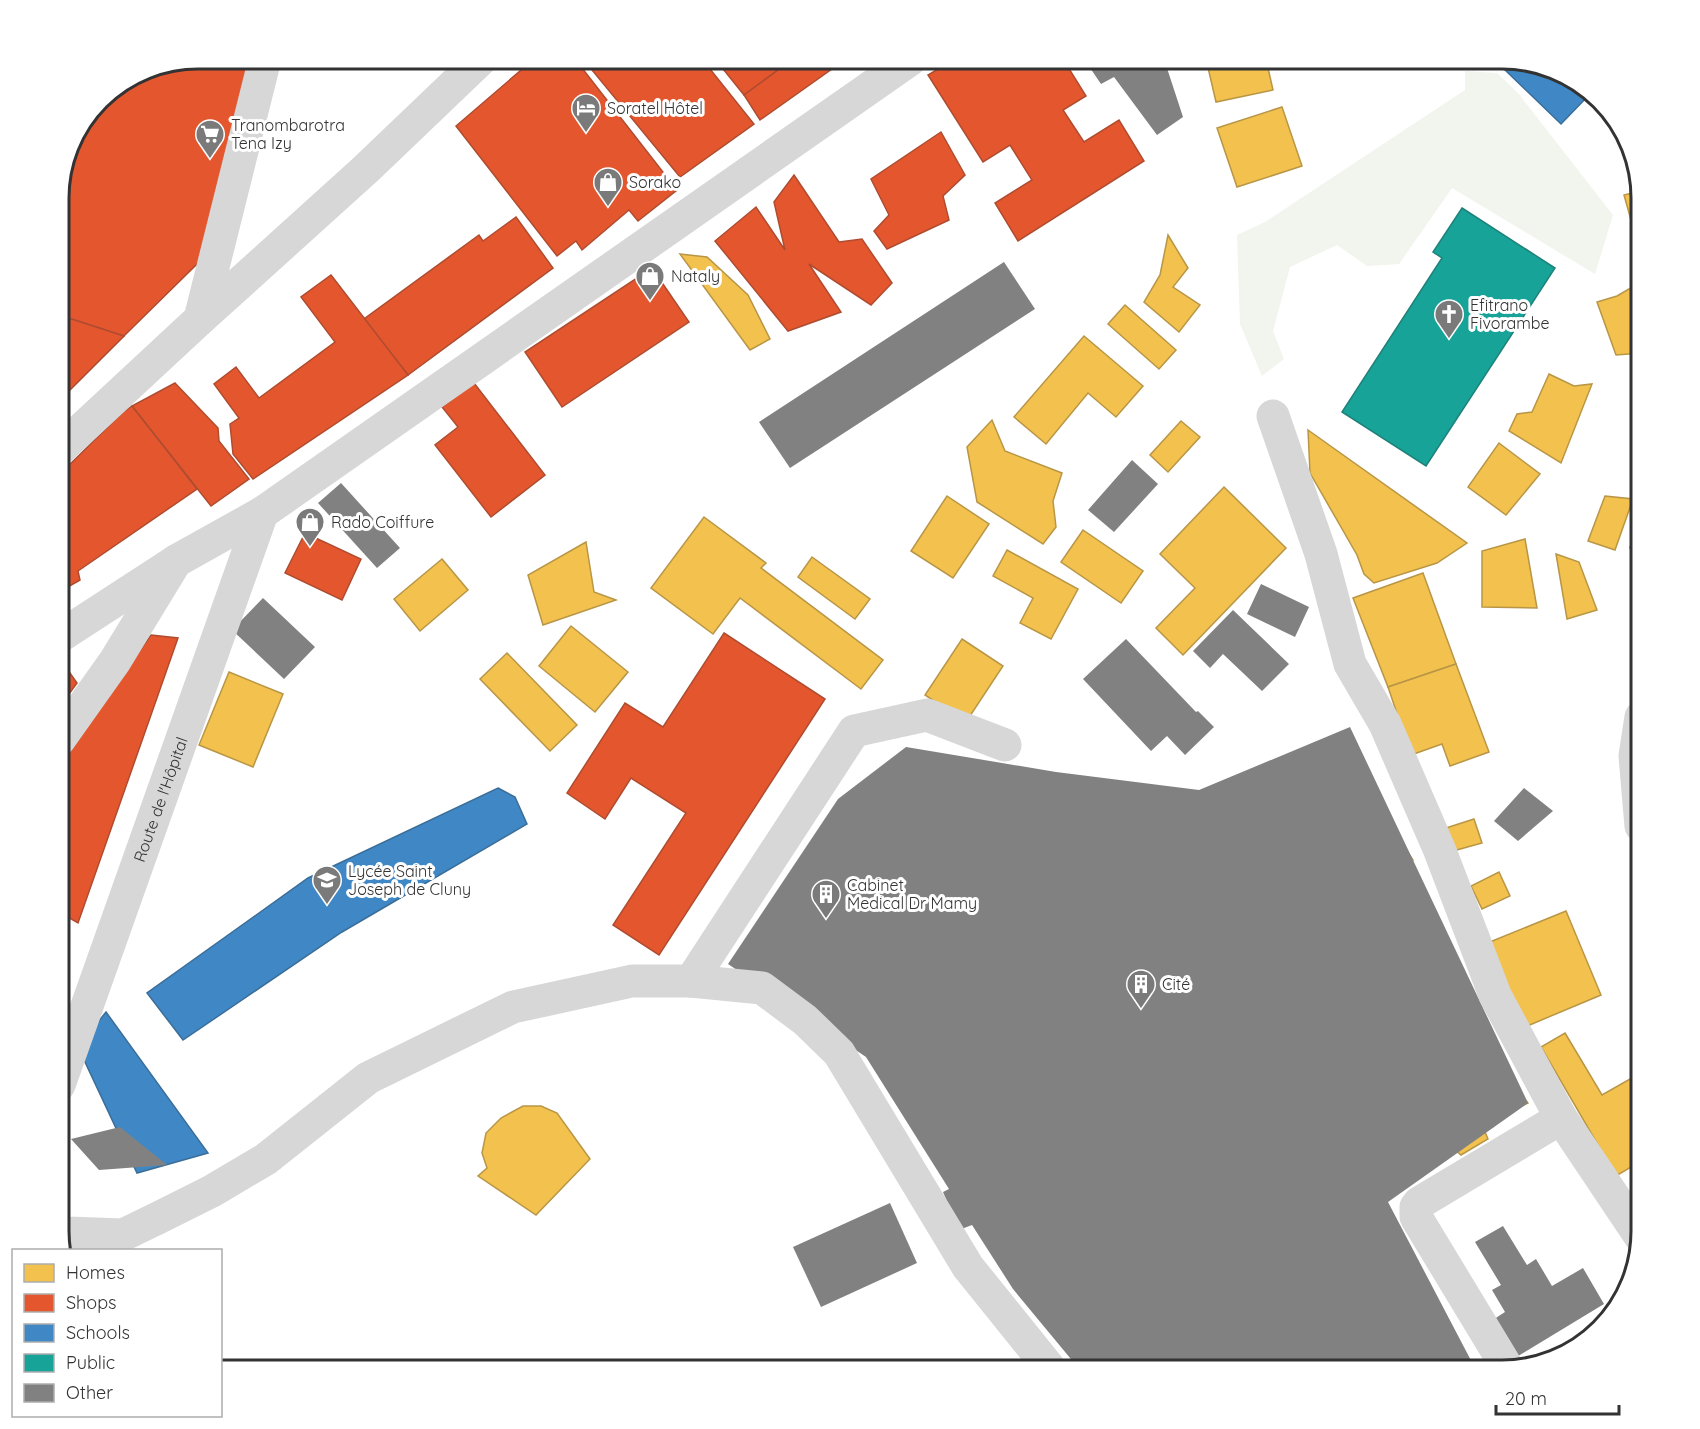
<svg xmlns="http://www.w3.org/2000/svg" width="1700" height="1429" font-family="Quicksand,sans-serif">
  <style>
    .green { fill: #f1f5ed }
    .homes { fill: #f2c14e; stroke: #b99646; stroke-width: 1.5 }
    .shops { fill: #e4572e; stroke: #af4c30; stroke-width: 1.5 }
    .schools { fill: #3f88c5; stroke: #3b6e99; stroke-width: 1.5 }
    .public { fill: #17a398; stroke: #1f817a; stroke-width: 1.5 }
    .building { fill: #818181 }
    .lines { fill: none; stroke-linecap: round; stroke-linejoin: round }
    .pedestrian { stroke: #d7d7d7; stroke-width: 33 }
    .minor { stroke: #d7d7d7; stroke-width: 33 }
    .tertiary { stroke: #d7d7d7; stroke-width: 33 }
    .labels { text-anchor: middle; stroke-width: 6; stroke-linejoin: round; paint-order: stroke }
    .poi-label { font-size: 16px; fill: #333; stroke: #fff; text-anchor: start }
    .street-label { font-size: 16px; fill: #333; stroke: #fff }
    .rim { fill: none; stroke: #333; stroke-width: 3 }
  </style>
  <rect width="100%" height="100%" fill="#fff"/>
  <path class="green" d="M1465 71 1497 73 1518 93 1613 215 1595 274 1452 188 1399 264 1367 266 1337 245 1290 267 1273 331 1284 359 1262 376 1240 324 1237 235 1265 222 1465 90Z"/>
  <g class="homes">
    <path d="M1206 59H1266L1273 90 1216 102Z"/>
    <path d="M1282 107 1302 166 1237 187 1217 128Z"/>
    <path d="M1640 191 1641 217 1631 220 1624 195Z"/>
    <path d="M1168 235 1188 268 1173 287 1200 305 1179 332 1144 302 1160 275Z"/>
    <path d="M680 254 707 257 748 295 770 339 750 350Z"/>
    <path d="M1639 283 1641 289V353L1616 355 1597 302 1617 296Z"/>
    <path d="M1125 305 1176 350 1159 369 1108 324Z"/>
    <path d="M1084 336 1143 386 1116 417 1088 393 1046 444 1014 417Z"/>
    <path d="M1549 374 1574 386 1592 384 1561 463 1509 431 1517 414 1532 412Z"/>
    <path d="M992 420 1005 451 1062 473 1053 501 1056 527 1043 544 977 502 967 447Z"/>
    <path d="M1181 421 1200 437 1168 472 1150 455Z"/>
    <path d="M1308 430 1467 543 1437 563 1374 583 1364 574 1357 555 1310 473Z"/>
    <path d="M1499 443 1540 474 1506 515 1468 487Z"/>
    <path d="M1224 487 1286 548 1183 655 1156 628 1195 588 1160 554Z"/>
    <path d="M947 496 989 524 953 578 911 551Z"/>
    <path d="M1605 496 1633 499 1615 550 1588 541Z"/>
    <path d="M704 517 766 563 761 568 883 660 861 689 740 598 713 634 651 588Z"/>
    <path d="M1083 530 1143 571 1121 603 1061 562Z"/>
    <path d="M1525 539 1537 608 1482 607V551Z"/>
    <path d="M586 542 594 592 616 600 543 625 528 575Z"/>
    <path d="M1007 550 1078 589 1051 639 1020 623 1033 598 993 576Z"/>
    <path d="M1556 554 1579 562 1597 610 1567 619Z"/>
    <path d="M812 557 870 599 855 619 798 577Z"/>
    <path d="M442 559 468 590 420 631 394 599Z"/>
    <path d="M1423 573 1456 664 1388 687 1353 598Z"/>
    <path d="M571 626 628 672 595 712 539 666Z"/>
    <path d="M962 639 1003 666 966 722 925 695Z"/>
    <path d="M507 653 577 725 550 751 480 679Z"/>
    <path d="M1456 664 1489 752 1450 766 1442 744 1411 755 1388 687Z"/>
    <path d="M229 672 283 694 253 767 199 745Z"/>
    <path d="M1349 811 1358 835 1337 860 1317 836Z"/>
    <path d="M1474 819 1482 843 1453 851 1446 828Z"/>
    <path d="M958 841 990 878 954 909 921 871Z"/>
    <path d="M1402 843 1413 860 1398 873 1384 851Z"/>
    <path d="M1289 850 1321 890 1340 881 1356 913 1325 922 1271 873Z"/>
    <path d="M806 851 903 881 836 1005 749 958Z"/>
    <path d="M1373 871 1387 890 1369 904 1354 882Z"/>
    <path d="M1499 872 1510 896 1482 909 1471 886Z"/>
    <path d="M1566 911 1601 995 1520 1029 1485 944Z"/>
    <path d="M1302 950 1330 1022 1317 1023 1310 1005 1242 1026 1230 1016 1234 1002 1275 982 1269 965Z"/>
    <path d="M1209 965 1230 988 1213 1003 1192 978Z"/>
    <path d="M1142 1013 1163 1039 1124 1066 1111 1056 1112 1038Z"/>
    <path d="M1565 1033 1602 1095 1637 1075 1641 1082V1163V1161L1616 1176 1541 1047Z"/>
    <path d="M1414 1038 1422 1071 1377 1083 1373 1049Z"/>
    <path d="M1500 1052 1510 1082 1528 1103 1482 1125 1488 1139 1461 1155 1445 1141 1414 1095 1461 1055 1479 1066Z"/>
    <path d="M523 1106H541L557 1113 590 1159 536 1215 478 1176 487 1168 482 1153 486 1133 501 1118Z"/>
  </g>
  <g class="shops">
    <path d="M198 58 249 59 200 261 124 336 59 315V189L73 137 106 93 145 69Z"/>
    <path d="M534 59H575L677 190 638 221 629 210 582 250 576 241 557 256 456 126Z"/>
    <path d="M583 59H702L754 124 680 177Z"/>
    <path d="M715 59H793L744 95Z"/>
    <path d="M793 59H846L760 120 744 95Z"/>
    <path d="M955 59H1063L1086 96 1063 110 1084 142 1119 120 1144 161 1018 241 995 203 1032 180 1010 145 983 162 928 75Z"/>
    <path d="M941 132 965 175 943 196 949 220 887 249 874 231 889 215 871 179Z"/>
    <path d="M794 175 839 242 862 239 892 283 871 305 809 264 841 312 788 331 715 241 756 207 785 250 774 202Z"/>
    <path d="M516 217 553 268 408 375 364 319 479 235 483 241Z"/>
    <path d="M652 268 689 322 562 407 525 352Z"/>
    <path d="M331 275 408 375 253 479 233 454 230 424 239 418 214 384 236 367 259 398 335 342 301 297Z"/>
    <path d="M59 315 124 336 59 401Z"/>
    <path d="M175 383 218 428 219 441 249 479 211 506 132 406Z"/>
    <path d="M474 383 545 475 491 517 435 445 458 427 442 407Z"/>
    <path d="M132 406 197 489 78 571 80 580 59 592V475L123 412Z"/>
    <path d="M305 533 361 559 342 600 285 573Z"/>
    <path d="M724 633 825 699 659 955 613 925 686 813 631 778 605 819 567 793 625 703 663 727Z"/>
    <path d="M151 635 178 638 78 923 59 912V761Z"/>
    <path d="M65 666 77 683 59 708V671Z"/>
  </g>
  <g class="schools">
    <path d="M1511 60 1555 69 1592 92 1561 124 1503 68Z"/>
    <path d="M498 788 515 797 527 824 342 932 183 1040 147 993 308 878Z"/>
    <path d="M106 1012 208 1153 137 1173 78 1047Z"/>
  </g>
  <path class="public" d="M1462 208 1555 268 1426 466 1342 412 1442 258 1433 252Z"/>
  <g class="building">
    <path d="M1084 59H1164L1183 117 1157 135 1114 77 1101 84Z"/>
    <path d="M1004 262 1035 309 790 468 759 422Z"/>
    <path d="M1132 460 1158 484 1114 532 1088 510Z"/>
    <path d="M341 483 400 548 377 568 318 503Z"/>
    <path d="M1641 515V558L1629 548Z"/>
    <path d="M1261 584 1309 607 1295 637 1247 614Z"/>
    <path d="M263 598 315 647 284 679 232 630Z"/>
    <path d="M1233 610 1289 664 1262 691 1223 654 1210 668 1193 651Z"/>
    <path d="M1126 639 1196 712 1198 711 1214 727 1185 755 1167 736 1151 751 1083 679Z"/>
    <path d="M1350 727 1528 1103 1388 1202 1476 1370H1080L1013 1289 972 1225 959 1230 943 1192 949 1189 866 1057 728 964 838 799 906 747 1056 772 1199 790Z"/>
    <path d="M1524 788 1553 811 1518 841 1494 821Z"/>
    <path d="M120 1127 167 1165 99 1170 71 1139Z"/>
    <path d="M890 1203 917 1263 821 1307 793 1247Z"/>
    <path d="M1503 1226 1527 1265 1536 1259 1552 1286 1583 1268 1604 1304 1510 1361 1488 1323 1505 1312 1492 1290 1501 1285 1475 1242Z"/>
  </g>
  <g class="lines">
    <path class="pedestrian" d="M59 740 115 661 176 561"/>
    <g class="minor">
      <path d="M200 319 265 59"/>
      <path d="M1273 416 1321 554 1350 664 1385 724 1440 851 1495 995 1561 1118 1640 1236"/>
      <path d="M1641 826 1635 756 1641 717"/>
      <path d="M691 981 854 731 927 715 1005 745"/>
      <path d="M59 1231 68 1233 123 1235 162 1216 212 1191 266 1159 368 1078 513 1007 632 981H691L762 988 805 1020 839 1053 968 1267 1051 1370"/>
      <path d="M1508 1369 1416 1217V1207L1419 1203 1561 1118"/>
    </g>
    <g class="tertiary">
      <path d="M59 450 200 319 366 169 481 59"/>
      <path d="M59 637 176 561 262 513 911 59"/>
      <path id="s1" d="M59 1085 262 513"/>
    </g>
  </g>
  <defs>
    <g id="hotel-pin" transform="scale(1.5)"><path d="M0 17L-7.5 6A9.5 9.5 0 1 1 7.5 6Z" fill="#7a7a7a" stroke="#fff"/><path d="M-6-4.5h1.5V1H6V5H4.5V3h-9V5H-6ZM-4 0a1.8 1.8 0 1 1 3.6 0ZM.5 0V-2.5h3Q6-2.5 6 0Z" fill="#fff"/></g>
    <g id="supermarket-pin" transform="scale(1.5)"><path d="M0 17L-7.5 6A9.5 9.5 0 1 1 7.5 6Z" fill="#7a7a7a" stroke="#fff"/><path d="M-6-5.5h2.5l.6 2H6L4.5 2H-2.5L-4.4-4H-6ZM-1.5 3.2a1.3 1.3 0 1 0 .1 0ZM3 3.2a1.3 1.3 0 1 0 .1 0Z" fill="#fff"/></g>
    <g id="shop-pin" transform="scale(1.5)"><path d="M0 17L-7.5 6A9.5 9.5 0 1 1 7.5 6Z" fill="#7a7a7a" stroke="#fff"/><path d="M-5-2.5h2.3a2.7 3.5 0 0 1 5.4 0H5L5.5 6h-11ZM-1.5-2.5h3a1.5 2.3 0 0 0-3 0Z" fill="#fff"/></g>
    <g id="church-pin" transform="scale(1.5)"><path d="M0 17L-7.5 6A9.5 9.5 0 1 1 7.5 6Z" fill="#7a7a7a" stroke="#fff"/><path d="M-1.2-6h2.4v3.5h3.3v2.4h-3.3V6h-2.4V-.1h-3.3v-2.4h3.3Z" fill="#fff"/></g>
    <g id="school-pin" transform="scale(1.5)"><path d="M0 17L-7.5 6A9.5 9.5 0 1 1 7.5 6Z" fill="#7a7a7a" stroke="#fff"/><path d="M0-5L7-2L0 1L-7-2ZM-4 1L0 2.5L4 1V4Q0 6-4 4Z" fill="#fff"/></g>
    <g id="building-pin" transform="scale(1.5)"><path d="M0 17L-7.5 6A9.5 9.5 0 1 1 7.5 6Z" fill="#7a7a7a" stroke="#fff"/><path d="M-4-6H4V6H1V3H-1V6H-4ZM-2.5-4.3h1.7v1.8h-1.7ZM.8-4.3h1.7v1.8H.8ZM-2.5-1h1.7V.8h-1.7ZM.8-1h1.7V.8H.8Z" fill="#fff"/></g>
  </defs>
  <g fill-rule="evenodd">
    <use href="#hotel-pin" x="586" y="108"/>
    <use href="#supermarket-pin" x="210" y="134"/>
    <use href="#shop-pin" x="608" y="182"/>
    <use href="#shop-pin" x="650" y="276"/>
    <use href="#church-pin" x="1449" y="314"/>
    <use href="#shop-pin" x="310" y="522"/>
    <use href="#school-pin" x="327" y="880"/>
    <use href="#building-pin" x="826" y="894"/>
    <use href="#building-pin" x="1141" y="984"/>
  </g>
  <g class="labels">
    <g class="poi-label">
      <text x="607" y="114">Soratel Hôtel</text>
      <text x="231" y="131">Tranombarotra<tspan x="231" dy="18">Tena Izy</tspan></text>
      <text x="629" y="188">Sorako</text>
      <text x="671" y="282">Nataly</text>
      <text x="1470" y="311">Efitrano<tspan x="1470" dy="18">Fivorambe</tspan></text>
      <text x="331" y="528">Rado Coiffure</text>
      <text x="348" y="877">Lycée Saint<tspan x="348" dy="18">Joseph de Cluny</tspan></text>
      <text x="847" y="891">Cabinet<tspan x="847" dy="18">Medical Dr Mamy</tspan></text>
      <text x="1162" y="990">Cité</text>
    </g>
    <g class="street-label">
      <text dy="6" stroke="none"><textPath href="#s1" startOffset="303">Route de l'Hôpital</textPath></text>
    </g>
  </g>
  <path d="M0 0H1700V1429H0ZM198 69H1502A129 129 0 0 1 1631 198V1231A129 129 0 0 1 1502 1360H198A129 129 0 0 1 69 1231V198A129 129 0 0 1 198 69Z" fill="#fff" fill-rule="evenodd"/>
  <path class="rim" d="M198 69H1502A129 129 0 0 1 1631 198V1231A129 129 0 0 1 1502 1360H198A129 129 0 0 1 69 1231V198A129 129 0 0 1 198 69Z"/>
  <rect x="12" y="1249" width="210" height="168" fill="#ffffff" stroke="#adadad" stroke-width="1.5"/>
  <rect x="24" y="1264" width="30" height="18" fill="#f2c14e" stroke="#adadad" stroke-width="1.5"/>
  <text x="66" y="1279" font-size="18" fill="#333333">Homes</text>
  <rect x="24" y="1294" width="30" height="18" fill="#e4572e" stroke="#adadad" stroke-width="1.5"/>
  <text x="66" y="1309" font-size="18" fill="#333333">Shops</text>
  <rect x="24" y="1324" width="30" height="18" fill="#3f88c5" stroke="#adadad" stroke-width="1.5"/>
  <text x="66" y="1339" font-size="18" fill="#333333">Schools</text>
  <rect x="24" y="1354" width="30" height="18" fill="#17a398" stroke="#adadad" stroke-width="1.5"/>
  <text x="66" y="1369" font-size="18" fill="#333333">Public</text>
  <rect x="24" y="1384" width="30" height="18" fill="#818181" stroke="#adadad" stroke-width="1.5"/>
  <text x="66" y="1399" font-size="18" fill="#333333">Other</text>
  <path d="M1496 1405v9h123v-9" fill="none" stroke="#333333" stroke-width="3"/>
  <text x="1505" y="1405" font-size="18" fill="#333333" stroke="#ffffff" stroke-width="4.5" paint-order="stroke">20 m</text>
</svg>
